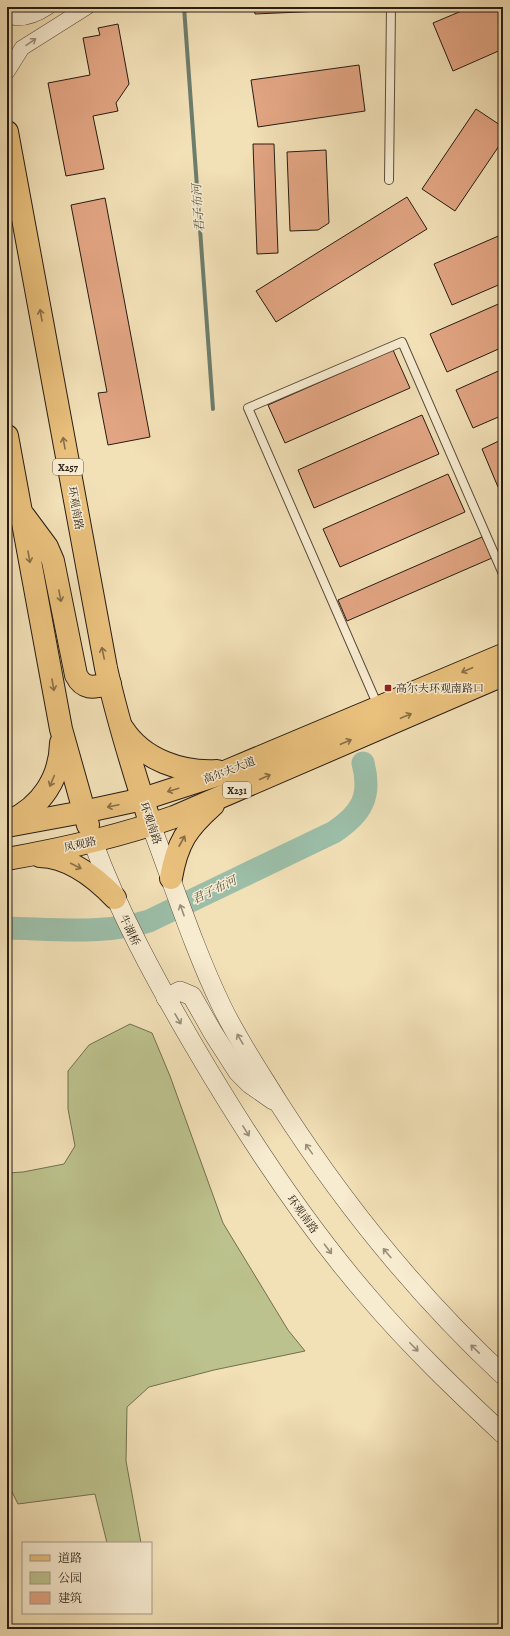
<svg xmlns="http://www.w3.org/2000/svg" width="510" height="1636" font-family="Alegreya,'Noto Serif SC',serif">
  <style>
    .green { fill: #bcc28d; stroke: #726f50 }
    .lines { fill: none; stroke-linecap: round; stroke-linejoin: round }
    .stream { stroke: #6d7d6c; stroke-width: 4 }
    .river { stroke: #9cbea8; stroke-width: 23 }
    .building { fill: #e2a583; stroke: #271c12 }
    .service-casing { stroke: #5a4d3b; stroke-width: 10 }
    .minor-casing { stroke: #5a4d3b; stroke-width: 16 }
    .tertiary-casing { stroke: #5a4d3b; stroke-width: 20 }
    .primary-casing { stroke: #271c12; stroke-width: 24 }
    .service { stroke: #f7ebd0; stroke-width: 8 }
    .minor { stroke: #f7ebd0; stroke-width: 15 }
    .tertiary { stroke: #f7ebd0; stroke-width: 19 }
    .primary { stroke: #e9c07c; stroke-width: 22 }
    .oneway { stroke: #998e7a }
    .oneway2 { stroke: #886e47 }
    .poi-dot { fill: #8f2418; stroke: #f7ebd0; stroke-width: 1.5 }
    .labels { text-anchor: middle; stroke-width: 3; stroke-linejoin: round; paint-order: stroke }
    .shield { fill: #f7ebd0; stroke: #655a4b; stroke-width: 1 }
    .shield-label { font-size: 10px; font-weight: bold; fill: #271c12 }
    .street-label { font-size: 11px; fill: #271c12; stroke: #f7ebd0 }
    .poi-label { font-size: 11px; fill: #271c12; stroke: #f7ebd0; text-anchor: start }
    .water-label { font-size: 12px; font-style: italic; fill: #505546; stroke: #f7ebd0 }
  </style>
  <rect width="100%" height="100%" fill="#f2e0b7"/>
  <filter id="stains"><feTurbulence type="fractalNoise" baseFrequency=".005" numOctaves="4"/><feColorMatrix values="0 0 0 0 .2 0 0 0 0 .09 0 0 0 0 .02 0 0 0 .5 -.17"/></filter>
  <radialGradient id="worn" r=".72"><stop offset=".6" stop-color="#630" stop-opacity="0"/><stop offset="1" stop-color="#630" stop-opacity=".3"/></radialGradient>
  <path class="green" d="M130 1024 152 1033 170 1076 223 1223 288 1330 305 1351 214 1370 149 1387 127 1407 126 1461 141 1543H107L95 1494 18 1504 7 1482V1173L23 1172 64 1164 75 1146 68 1109V1071L89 1045Z"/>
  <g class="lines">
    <path class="stream" d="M184 7 213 409"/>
    <path class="river" d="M7 928C54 929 104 935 149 921L334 832C361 814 372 797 363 763"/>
  </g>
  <g class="building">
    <path d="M254 7H367V9L255 14Z"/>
    <path d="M471 7H503V49L453 71 433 23Z"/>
    <path d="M118 24 129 84 116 103 118 111 93 116 104 169 66 176 48 83 90 75 83 38 100 35 98 28Z"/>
    <path d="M359 65 365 111 258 127 251 80Z"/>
    <path d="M476 109 503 127V140L455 211 422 189Z"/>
    <path d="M253 144H274L278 253 257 254Z"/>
    <path d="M326 150 329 223 318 230 290 231 287 152Z"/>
    <path d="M407 197 427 229 276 322 256 291Z"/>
    <path d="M105 198 150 437 108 445 98 393 107 392 71 205Z"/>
    <path d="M503 234V283L452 305 434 264Z"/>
    <path d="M503 302V347L447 372 430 334Z"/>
    <path d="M393 350 410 388 285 443 268 405Z"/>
    <path d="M503 369V415L473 428 456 390Z"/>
    <path d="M422 415 439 454 314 508 298 470Z"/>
    <path d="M503 439V485L498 487 482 449Z"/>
    <path d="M448 474 465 512 340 567 323 529Z"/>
    <path d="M482 537 492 558 347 621 338 600Z"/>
  </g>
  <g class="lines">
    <g class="service-casing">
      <g id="service">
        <path d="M389 180 391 7"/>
        <path d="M378 706 248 408 402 342 503 574"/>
      </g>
    </g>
    <g class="minor-casing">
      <g id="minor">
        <path d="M7 16C22 21 36 15 48 7"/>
        <path d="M7 72 22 48 87 7"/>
      </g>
    </g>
    <g class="tertiary-casing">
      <g id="tertiary">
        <path d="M151 825C174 886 194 949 222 1007 238 1040 259 1071 278 1102 342 1202 416 1294 503 1375"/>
        <path d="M93 842C119 913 155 979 193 1044 245 1133 302 1221 370 1299 411 1347 457 1391 503 1434"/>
        <path d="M166 998 180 991 192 996 213 1033 238 1072 250 1084 273 1100"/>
      </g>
    </g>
    <g class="primary-casing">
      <g id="primary">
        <path d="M7 132 106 668C118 722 134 773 151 825"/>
        <path d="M7 436 61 729 88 825"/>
        <path d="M24 516 47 547 53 561 76 675C84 691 95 687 110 684"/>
        <path d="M123 729C143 760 182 773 217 771"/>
        <path d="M10 821C42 806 60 778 61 743"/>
        <path d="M7 826 83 812 143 799 220 774 503 655"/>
        <path d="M40 856C70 857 95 877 115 898"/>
        <path d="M7 859C64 849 120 836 174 817L503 675"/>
        <path d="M171 878C177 843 187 828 213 805"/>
      </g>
    </g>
    <use href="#service" class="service"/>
    <use href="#minor" class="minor"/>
    <use href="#tertiary" class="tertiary"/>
    <use href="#primary" class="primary"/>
  </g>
  <defs><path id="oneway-shaft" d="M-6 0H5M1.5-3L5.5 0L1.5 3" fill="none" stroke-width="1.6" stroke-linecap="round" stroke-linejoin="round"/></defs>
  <g class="oneway">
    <use href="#oneway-shaft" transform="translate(31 42) rotate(-35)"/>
    <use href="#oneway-shaft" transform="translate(182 910) rotate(-110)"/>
    <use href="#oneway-shaft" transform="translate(178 1019) rotate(60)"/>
    <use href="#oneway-shaft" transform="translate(240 1039) rotate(-120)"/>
    <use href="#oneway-shaft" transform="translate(246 1131) rotate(58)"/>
    <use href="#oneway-shaft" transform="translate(309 1149) rotate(-125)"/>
    <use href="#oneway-shaft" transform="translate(328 1249) rotate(53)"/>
    <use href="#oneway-shaft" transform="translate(387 1253) rotate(-130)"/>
    <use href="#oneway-shaft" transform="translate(414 1347) rotate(45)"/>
    <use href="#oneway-shaft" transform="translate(475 1349) rotate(-136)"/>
  </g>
  <g class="oneway2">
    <use href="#oneway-shaft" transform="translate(41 315) rotate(-100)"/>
    <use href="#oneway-shaft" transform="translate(64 443) rotate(-100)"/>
    <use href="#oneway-shaft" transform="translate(29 557) rotate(80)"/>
    <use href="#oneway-shaft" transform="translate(60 596) rotate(79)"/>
    <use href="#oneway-shaft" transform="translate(103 653) rotate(-102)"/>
    <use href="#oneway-shaft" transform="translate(467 670) rotate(157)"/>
    <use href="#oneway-shaft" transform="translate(53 685) rotate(80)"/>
    <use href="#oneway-shaft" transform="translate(406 716) rotate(-23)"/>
    <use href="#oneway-shaft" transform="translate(346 742) rotate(-23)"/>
    <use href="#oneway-shaft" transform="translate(265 777) rotate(-24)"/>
    <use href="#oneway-shaft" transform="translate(52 781) rotate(113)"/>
    <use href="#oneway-shaft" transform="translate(173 790) rotate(163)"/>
    <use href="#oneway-shaft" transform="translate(113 806) rotate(168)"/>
    <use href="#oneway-shaft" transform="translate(182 841) rotate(-61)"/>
    <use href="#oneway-shaft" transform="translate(76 866) rotate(27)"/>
  </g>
  <rect class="poi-dot" x="384" y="684" width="8" height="8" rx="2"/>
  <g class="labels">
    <g class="shield">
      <rect x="53" y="459" width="30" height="16" rx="3"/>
      <rect x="223" y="782" width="28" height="16" rx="3"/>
    </g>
    <g class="shield-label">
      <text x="68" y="471">X257</text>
      <text x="237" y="794">X231</text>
    </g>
    <g class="street-label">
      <text transform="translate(76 508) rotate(80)" y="4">环观南路</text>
      <text transform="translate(229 770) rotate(-21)" y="4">高尔夫大道</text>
      <text transform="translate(151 823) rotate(71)" y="4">环观南路</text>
      <text transform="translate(80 844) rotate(-13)" y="4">凤观路</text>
      <text transform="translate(130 930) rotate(64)" y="4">牛湖桥</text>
      <text transform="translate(303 1214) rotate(54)" y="4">环观南路</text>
    </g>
    <g class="poi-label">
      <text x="396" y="692">高尔夫环观南路口</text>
    </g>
    <g class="water-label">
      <text transform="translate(198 208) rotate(-94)" y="4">君子布河</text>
      <text transform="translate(214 890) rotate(-26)" y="4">君子布河</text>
    </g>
  </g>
  <rect width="510" height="1636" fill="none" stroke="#f2e0b7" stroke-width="24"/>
  <rect x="8" y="8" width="494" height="1620" fill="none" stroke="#271c12" stroke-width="2"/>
  <rect x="12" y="12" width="486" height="1612" fill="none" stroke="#271c12"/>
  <rect x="22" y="1542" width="130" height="72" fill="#f7ebd0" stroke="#a49884"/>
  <rect x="30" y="1555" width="20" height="6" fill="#e9c07c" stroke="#a49884"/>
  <text x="58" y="1562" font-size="12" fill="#271c12">道路</text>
  <rect x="30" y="1572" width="20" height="12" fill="#bcc28d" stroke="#a49884"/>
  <text x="58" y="1582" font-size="12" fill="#271c12">公园</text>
  <rect x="30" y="1592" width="20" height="12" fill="#e2a583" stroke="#a49884"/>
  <text x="58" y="1602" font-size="12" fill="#271c12">建筑</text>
  <rect width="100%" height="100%" filter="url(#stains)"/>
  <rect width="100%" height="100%" fill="url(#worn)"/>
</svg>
